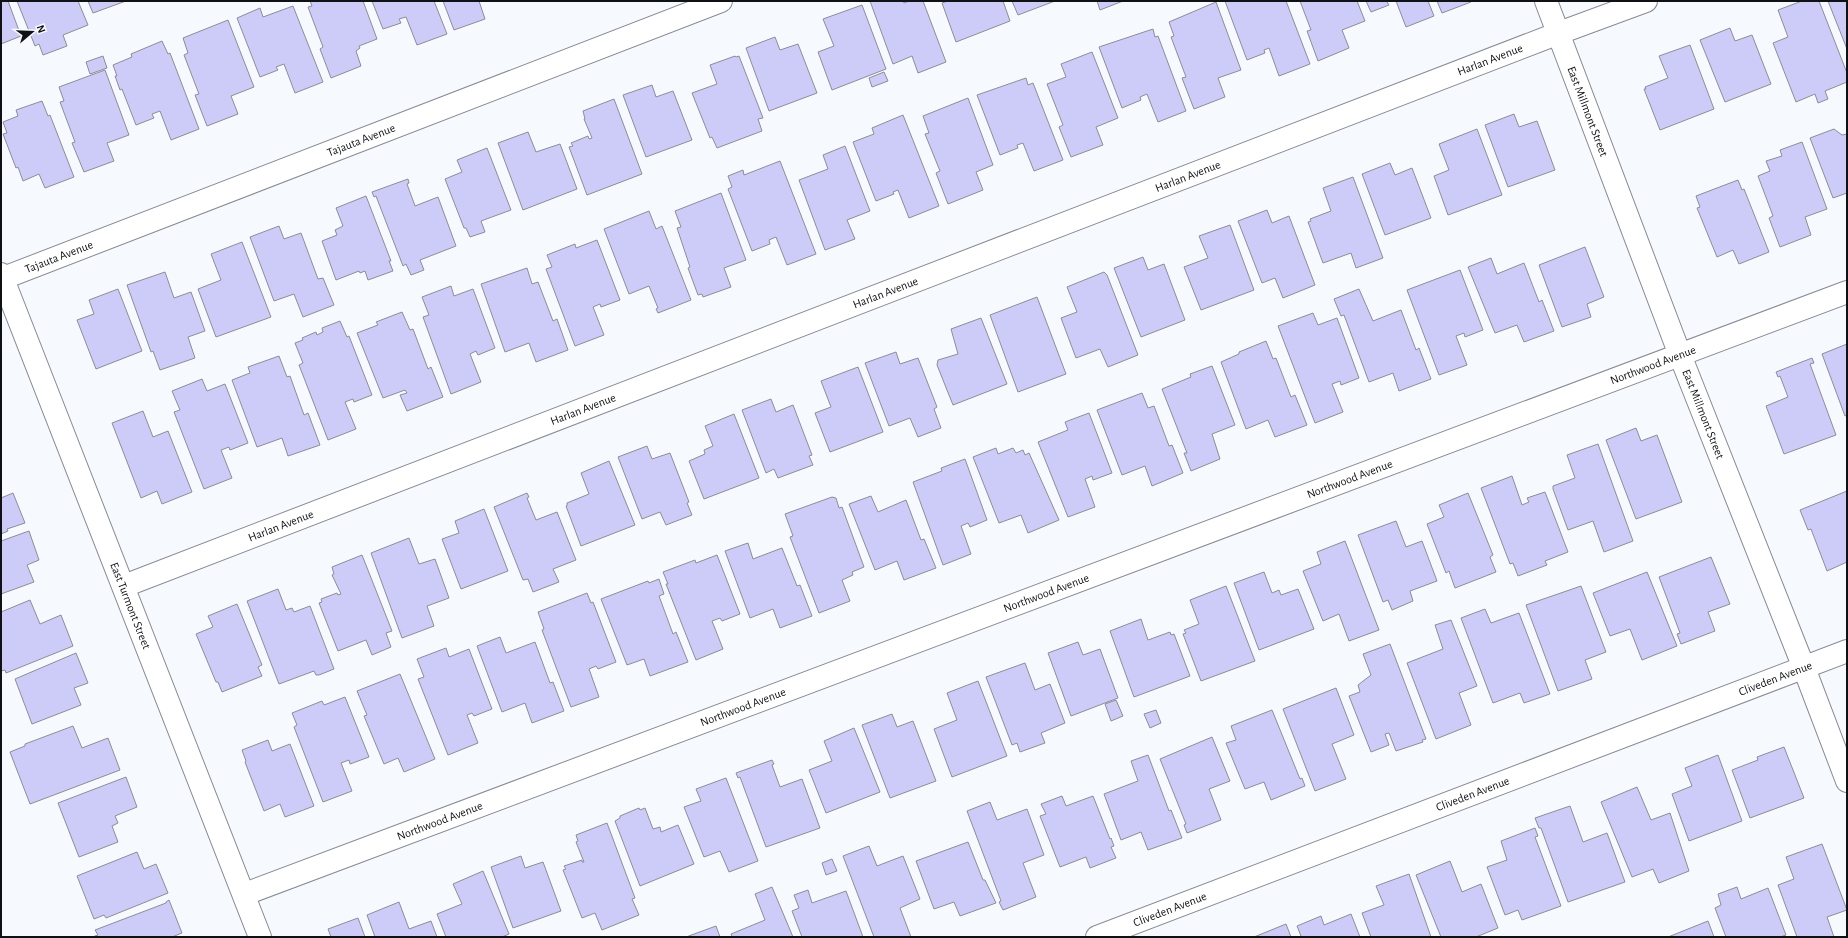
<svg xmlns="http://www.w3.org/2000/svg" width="1848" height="938" font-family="'Alegreya Sans',sans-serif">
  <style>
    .building { fill: #cdccf8; stroke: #8d8d96 }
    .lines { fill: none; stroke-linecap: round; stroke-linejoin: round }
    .minor-casing { stroke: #888b94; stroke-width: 24 }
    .minor { stroke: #fff; stroke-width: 22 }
    .labels { text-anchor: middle; stroke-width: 3; stroke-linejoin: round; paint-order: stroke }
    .street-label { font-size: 12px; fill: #101114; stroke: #f6f9fe }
  </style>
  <rect width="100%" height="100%" fill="#f6f9fe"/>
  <g class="building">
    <path d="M1 1H8L21 36 1 44Z"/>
    <path d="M17 1H78L88 25 63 35 67 46 43 55 39 44 35 46Z"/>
    <path d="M88 1H126L93 13Z"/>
    <path d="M310 1H363L377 39 359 46 360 48 356 51 361 66 331 78 320 49 323 47 308 7 312 6Z"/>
    <path d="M372 1H434L447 34 417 45 406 17 399 19 401 23 383 29Z"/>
    <path d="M443 1H479L485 19 454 30Z"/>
    <path d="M870 1H903L904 3 909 1H923L946 62 918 73 912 56 893 64Z"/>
    <path d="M948 1H1003L1010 21 956 42 942 3Z"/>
    <path d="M1012 1H1055L1018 15Z"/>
    <path d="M1097 1H1123L1100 10Z"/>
    <path d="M1225 1H1286L1310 64 1279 76 1269 48 1264 50 1265 53 1247 60Z"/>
    <path d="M1300 1H1357L1365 21 1342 30 1349 48 1318 61 1307 31 1311 30Z"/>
    <path d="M1366 1H1388L1387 2 1389 5 1371 12Z"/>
    <path d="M1396 1H1428L1434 16 1406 27Z"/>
    <path d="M1437 1H1471V2L1442 13Z"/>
    <path d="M1802 1H1819L1847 73V82L1825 91 1828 99 1818 103 1815 94 1796 102 1773 43 1788 37 1778 10Z"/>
    <path d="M1828 1H1847V49Z"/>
    <path d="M1216 2 1241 70 1218 78 1225 97 1194 109 1182 78 1186 77 1171 37 1174 36 1169 22Z"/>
    <path d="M862 5 886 69 832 90 818 52 834 46 823 19Z"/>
    <path d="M293 6 323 82 295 93 284 64 276 67 278 70 260 77 237 18 260 8 263 17Z"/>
    <path d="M228 20 254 87 231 96 238 114 207 126 195 95 199 94 184 55 188 53 183 38Z"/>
    <path d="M1730 28 1735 41 1752 35 1771 84 1725 102 1700 40Z"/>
    <path d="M1153 29 1155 37 1158 36 1186 111 1158 122 1147 94 1140 97 1141 100 1122 108 1099 47Z"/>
    <path d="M775 37 780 50 798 44 817 93 769 111 746 48Z"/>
    <path d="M162 41 168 54 170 53 199 129 171 140 160 111 152 114 154 118 136 125 122 89 120 90 115 76H117L113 65 132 57 131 54Z"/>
    <path d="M1690 45 1714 109 1660 130 1644 89H1646L1645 87 1668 78 1659 56Z"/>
    <path d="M1092 52 1118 118 1096 127 1103 145 1071 157 1059 127 1063 125 1047 84 1066 77 1061 64Z"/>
    <path d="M103 56 107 68 90 74 86 62Z"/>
    <path d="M735 56 736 57 739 56 763 118 758 119 762 131 717 148 712 137 710 138 692 93 717 84 710 65Z"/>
    <path d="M105 70 129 135 107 143 114 161 84 172 72 143 75 142 60 102 64 101 59 87Z"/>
    <path d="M884 72 888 81 872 87 869 78Z"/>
    <path d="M1026 78 1028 85 1033 83 1063 160 1034 171 1023 143 1017 145 1018 148 1000 155 977 95Z"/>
    <path d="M652 85 656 97 673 91 692 140 646 157 623 95Z"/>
    <path d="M968 98 993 165 976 172 983 190 948 204 936 173 940 171 925 134 929 133 923 116Z"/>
    <path d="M614 99 642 174 587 195 569 147 573 146 571 143 588 136 589 139 592 138 584 119H585L583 111Z"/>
    <path d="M42 101 48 116 50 115 74 177 45 188 39 174 23 181 18 167 16 168 3 134 7 133 3 122 18 116 16 110Z"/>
    <path d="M1514 114 1519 127 1537 121 1555 170 1508 187 1485 125Z"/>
    <path d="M903 115 939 206 909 218 898 190 893 192 894 194 876 201 853 142 874 134 872 128Z"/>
    <path d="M1477 129 1502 195 1448 215 1434 176 1449 170 1439 144Z"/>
    <path d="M1834 129 1842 135 1847 134V193L1833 198 1810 138Z"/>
    <path d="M528 132 536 152 560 144 577 189 523 210 498 143Z"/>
    <path d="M1802 142 1827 209 1805 217 1811 235 1780 247 1769 218 1773 216 1758 176 1770 171 1766 161 1782 156 1780 150Z"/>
    <path d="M845 146 870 211 847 220 855 239 825 250 799 180 828 169 823 155Z"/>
    <path d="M487 148 511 210 481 221 485 232 470 237 466 228H464L445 179 462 172 457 160Z"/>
    <path d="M780 161 816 254 787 265 776 237 769 240 770 244 752 251 728 189 732 187 728 176 743 170 744 175Z"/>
    <path d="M1390 163 1395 175 1412 168 1431 218 1385 235 1362 174Z"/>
    <path d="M1353 177 1383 258 1356 268 1351 253 1323 263 1308 222 1311 221 1310 219 1331 211 1323 188Z"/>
    <path d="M408 179 409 183 407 184 415 206 438 197 456 246 420 260 424 270 411 275 406 264 403 266 376 196 374 197 372 192Z"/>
    <path d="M1738 180 1742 190 1744 189 1769 252 1739 264 1733 250 1717 257 1697 208 1700 207 1696 196Z"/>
    <path d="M721 193 746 260 724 268 731 287 703 297 702 294 698 295 688 268 690 267 677 228 681 227 675 211Z"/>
    <path d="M366 196 391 261H389L393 271 368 280 365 271 360 273 359 271 336 280 322 241 337 235 335 230 343 226 336 208Z"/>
    <path d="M1267 210 1272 223 1289 216 1315 285 1283 298 1275 278 1262 283 1238 221Z"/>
    <path d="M649 211 656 229 662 226 691 300 658 313 656 309 658 308 649 286 629 294 604 229Z"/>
    <path d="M1230 225 1254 290 1201 310 1184 267 1208 258 1199 236Z"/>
    <path d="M279 226 284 239 301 233 318 279 323 278 334 305 303 317 294 294 274 301 250 237Z"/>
    <path d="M597 240 620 300 601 307 600 304 593 307 604 335 575 346 546 269 552 267 547 255 575 244 576 248Z"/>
    <path d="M242 242 271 317 216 337 198 289 221 280 211 254Z"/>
    <path d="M1585 247 1604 297 1587 304 1591 317 1562 327 1539 265Z"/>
    <path d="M1143 257 1148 270 1164 264 1185 320 1141 337 1114 268Z"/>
    <path d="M1491 258 1497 274 1524 263 1539 302 1542 300 1554 331 1524 342 1517 325 1495 333 1468 267Z"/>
    <path d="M527 268 532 284 538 282 553 321 557 319 568 350 536 362 529 343 505 352 481 284Z"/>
    <path d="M1460 270 1483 330 1465 337 1464 333 1456 336 1467 365 1439 375 1407 290Z"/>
    <path d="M165 272 174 298 191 292 205 331 188 337 195 358 160 370 153 351 151 352 127 285Z"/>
    <path d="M1104 272 1107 275 1138 355 1108 367 1100 349 1076 358 1061 318 1077 312 1067 287Z"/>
    <path d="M451 286 454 296 473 289 495 348 478 355 476 351 470 354 481 382 451 394 423 317 429 315 422 297Z"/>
    <path d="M118 289 142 351 96 369 77 320 94 314 89 300Z"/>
    <path d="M1359 289 1373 321 1401 310 1416 350 1419 348 1431 379 1399 391 1393 373 1369 382 1344 315 1341 316 1334 299Z"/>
    <path d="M1037 297 1066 374 1018 392 990 315Z"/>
    <path d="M402 312 410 330 413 329 428 369 431 367 443 397 407 411 400 395 407 393 405 390 383 398 357 333 378 325 376 322Z"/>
    <path d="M1313 313 1318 325 1337 318 1359 378 1341 385 1340 381 1332 384 1343 412 1315 423 1278 326Z"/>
    <path d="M981 318 1007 384 953 405 937 365 938 360 958 354 951 329Z"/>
    <path d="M340 321 347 337 349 336 372 395 354 402 353 399 345 402 356 429 328 440 299 365 303 363 295 343 303 340 302 338 316 332 317 335 323 332 322 328Z"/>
    <path d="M1266 341 1273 359 1276 358 1291 397 1295 395 1307 425 1275 437 1268 420 1246 429 1221 362 1239 354V352Z"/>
    <path d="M1847 344V415L1845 416 1822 354Z"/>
    <path d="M896 352 900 364 918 358 937 407 934 409 941 428 918 437 910 418 889 426 865 363Z"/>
    <path d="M279 356 287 377 290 376 304 415 308 413 320 445 288 456 282 438 257 447 232 380 250 373 248 367Z"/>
    <path d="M1812 358 1814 363 1810 364 1836 435 1784 454 1766 406 1788 397 1780 376 1778 377 1776 372Z"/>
    <path d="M1212 366 1235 425 1212 434 1220 459 1191 471 1184 453H1187L1162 389 1191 377 1190 374Z"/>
    <path d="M858 367 883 432 830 452 815 413 831 407 821 381Z"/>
    <path d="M202 379 207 391 225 384 248 443 230 450 229 447 221 450 232 478 204 489 174 412 180 410 172 391Z"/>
    <path d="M1142 393 1148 408 1154 406 1169 446 1172 445 1183 473 1152 486 1145 466 1122 475 1097 410Z"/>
    <path d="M771 399 776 412 793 405 812 455 809 456 813 465 778 478 774 469 766 473 742 410Z"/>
    <path d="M143 411 153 437 168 431 192 492 162 504 157 491 141 498 112 423Z"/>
    <path d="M1089 413 1112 473 1093 480 1092 476 1085 479 1095 507 1068 517 1038 442 1068 430 1065 422Z"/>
    <path d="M734 414 759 478 704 499 689 461 705 454 704 450 713 446 705 426Z"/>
    <path d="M1636 428 1641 441 1657 435 1682 502 1636 519 1606 440Z"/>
    <path d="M1598 444 1633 541 1604 552 1593 521 1568 530 1553 489V486L1575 478 1567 455Z"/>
    <path d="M647 446 652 459 670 453 689 502 687 503 692 515 666 525 660 512 642 519 618 457Z"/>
    <path d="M996 448 998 454 1013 448 1016 453 1023 450 1025 455 1029 453 1059 520 1028 533 1021 515 999 523 973 457Z"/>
    <path d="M965 459 987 520 970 527 968 523 961 526 971 554 943 565 913 482 942 471 941 468Z"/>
    <path d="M609 461 635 525 581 546 566 506H567V503L589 494 581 473Z"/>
    <path d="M1512 476 1522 505 1529 502 1527 498 1545 492 1568 552 1545 561 1547 565 1518 576 1513 563 1510 564 1481 488Z"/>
    <path d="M1847 491V562L1827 571 1811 529 1808 530 1800 510Z"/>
    <path d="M13 493 25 523 7 529 8 531 1 534V498Z"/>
    <path d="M527 493 529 497 527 498 536 520 557 512 576 560 553 569 559 582 533 592 528 579 523 580 494 507Z"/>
    <path d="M1468 493 1493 555 1490 557 1496 572 1455 588 1449 571 1446 573 1427 524 1444 517 1439 505Z"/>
    <path d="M871 496 878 512 906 500 921 540 924 539 936 568 904 580 897 561 875 570 849 504Z"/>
    <path d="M832 497 836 498 839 508 842 507 864 567 852 572 853 575 842 580 850 601 819 613 790 537 793 536 785 514Z"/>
    <path d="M484 509 508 571 461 589 442 539 459 533 455 521Z"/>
    <path d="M1396 521 1406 547 1422 541 1437 581 1410 591 1413 601 1392 610 1388 600 1383 602 1358 535Z"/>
    <path d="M29 531 39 560 27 565 34 582 1 594V541Z"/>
    <path d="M409 538 419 564 435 559 449 598 427 606 434 626 402 638 371 553Z"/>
    <path d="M1345 541 1379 630 1349 641 1339 614 1323 621 1303 571 1321 564 1317 552Z"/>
    <path d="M748 543 753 559 782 548 797 586 800 585 812 616 780 628 773 609 750 618 725 551Z"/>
    <path d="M362 555 392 631 386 633 391 647 372 655 366 640 338 651 319 603 322 602 321 599 337 593 338 595 341 594 332 575 334 574 332 567Z"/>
    <path d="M717 555 740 614 722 621 720 618 712 621 723 649 696 660 666 584H668L663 572 695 560 696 563Z"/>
    <path d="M1711 557 1730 604 1708 612 1715 631 1681 644 1677 634 1680 633 1659 577Z"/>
    <path d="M1264 572 1272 593 1279 590 1281 595 1298 589 1314 629 1259 650 1234 583Z"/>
    <path d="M1647 572 1677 646 1642 660 1630 629 1610 636 1593 593Z"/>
    <path d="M659 579 664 594 659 596 673 634 676 632 688 662 650 676 644 659 627 665 601 599 648 581 649 583Z"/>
    <path d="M1226 586 1255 661 1201 681 1183 634 1186 633 1184 630 1199 624 1190 600Z"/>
    <path d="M1581 586 1606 652 1585 660 1592 679 1558 691 1526 605Z"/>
    <path d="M278 589 286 610 292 608 294 612 310 606 334 669 319 675H316L314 671 279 684 247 601Z"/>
    <path d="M587 593 591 603 593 602 616 662 598 669 596 666 589 669 599 697 571 707 542 630 544 629 538 612Z"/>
    <path d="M30 600 40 624 61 615 73 646 6 673 5 670 1 671V612Z"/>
    <path d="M237 604 262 665 258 667 262 676 222 692 218 682H216L196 634 213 627 208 616Z"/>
    <path d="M1485 609 1491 623 1519 613 1550 694 1524 703 1520 693 1493 703 1461 618Z"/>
    <path d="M1141 619 1148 640 1170 632 1171 635 1174 634 1190 676 1134 697 1110 631Z"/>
    <path d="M1451 620 1477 686 1459 693 1471 725 1436 739 1407 663 1443 649 1435 625Z"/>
    <path d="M500 637 506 653 535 642 550 683 553 682 564 711 532 723 525 703 502 712 477 646Z"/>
    <path d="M1078 642 1083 655 1100 649 1118 698 1071 716 1048 653Z"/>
    <path d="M1390 644 1426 739 1422 740 1423 742 1396 751 1389 733 1385 734 1389 745 1371 752 1349 696 1360 692 1358 685 1371 675 1363 654Z"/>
    <path d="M446 648 449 657 469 649 492 709 474 716 472 713 467 715 478 743 448 755 418 679 424 677 417 659Z"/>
    <path d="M76 653 88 683 74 688 81 705 32 724 15 679Z"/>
    <path d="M1025 663 1035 690 1050 684 1065 723 1041 733 1045 743 1020 752 1017 743 1012 745 986 677Z"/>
    <path d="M400 674 435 759 404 772 398 758 384 764 364 716 367 715 357 691Z"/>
    <path d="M978 681 1007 756 952 777 934 729 957 720 947 693Z"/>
    <path d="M1336 688 1354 735 1332 744 1346 779 1315 791 1283 709Z"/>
    <path d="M345 697 369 757 350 764 349 760 341 763 352 791 323 802 294 727 297 725 292 713 322 701 324 705Z"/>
    <path d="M1116 700 1123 716 1111 721 1105 704Z"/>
    <path d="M1156 710 1161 723 1150 728 1144 714Z"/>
    <path d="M1272 710 1300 779 1302 778 1305 786 1271 800 1264 782 1245 789 1226 743 1236 740 1231 726Z"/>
    <path d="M892 714 897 727 913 721 936 781 890 798 862 725Z"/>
    <path d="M73 726 82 748 108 738 120 770 30 804 10 752 25 746V744Z"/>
    <path d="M854 728 880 792 826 813 809 770 832 761 824 741Z"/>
    <path d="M1212 737 1230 781 1209 789 1221 820 1187 833 1184 825 1186 824 1160 759Z"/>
    <path d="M268 740 272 751 290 744 314 806 285 817 280 804 264 811 245 762 246 761 242 750Z"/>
    <path d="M1784 747 1804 798 1750 818 1732 770 1758 760 1757 757Z"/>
    <path d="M1148 755 1169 811 1171 810 1182 838 1148 850 1141 832 1121 840 1104 794 1138 781 1131 761Z"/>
    <path d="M1718 755 1742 821 1689 841 1672 794 1692 786 1685 768Z"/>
    <path d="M772 760 774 764 772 765 780 787 802 779 820 828 766 847 740 777 738 778 736 773Z"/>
    <path d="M126 777 137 807 115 816 118 823 112 826 118 842 79 857 58 803Z"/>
    <path d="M726 778 758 861 729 872 720 851 704 857 684 807 701 801 696 789Z"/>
    <path d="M1637 787 1651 820 1670 813 1689 871 1659 883 1653 869 1632 877 1601 802Z"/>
    <path d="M1062 796 1066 806 1093 796 1110 839 1111 838 1114 846 1111 847 1116 858 1090 868 1086 857 1060 867 1040 816 1046 814 1041 804Z"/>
    <path d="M990 802 997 820 1027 809 1044 855 1023 863 1036 897 1003 910 999 902 1001 901 967 811Z"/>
    <path d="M1570 806 1583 842 1607 833 1625 882 1568 902 1541 828H1539L1535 818Z"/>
    <path d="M639 808 640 810 645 808 653 829 660 827 661 832 678 825 694 864 640 886 615 821 620 818V816Z"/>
    <path d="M607 823 635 898 632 899 639 915 602 930 595 913 582 918 563 870 566 869 564 866 582 860V862H584L576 842 578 841 576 835Z"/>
    <path d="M1535 828 1538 836 1535 837 1561 906 1522 920 1518 910 1505 915 1487 867 1507 860 1501 841Z"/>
    <path d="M968 842 983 880H985L996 903 960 916 954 902 934 909 916 861Z"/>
    <path d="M1822 844 1847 910 1827 917 1834 937H1797L1778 885 1794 879 1786 857Z"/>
    <path d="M869 846 877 866 903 856 920 899 900 908 911 937H874L843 856Z"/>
    <path d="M137 852 144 869 156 864 168 893 106 918 104 915 94 919 77 876Z"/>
    <path d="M521 856 525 868 543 862 561 911 513 928 491 867Z"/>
    <path d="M832 859 837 871 826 875 822 863Z"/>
    <path d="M1450 861 1462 892 1481 884 1498 928 1476 937H1441L1416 875Z"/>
    <path d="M483 871 509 934 502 937H446L437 914 462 904 453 884Z"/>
    <path d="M1409 874 1431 937H1371L1362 913 1384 905 1376 886Z"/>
    <path d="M772 887 793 937H732L731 934 765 920 755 894Z"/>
    <path d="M1737 887 1741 899 1768 888 1786 935 1780 937H1726L1715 908 1721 905 1718 894Z"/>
    <path d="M808 890 812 903 846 891 863 937H802L792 911 799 908 794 895Z"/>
    <path d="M169 900 182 933 172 937H92L98 935 95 930 166 903V902Z"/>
    <path d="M399 902 409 929 431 921 437 937H375L367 915Z"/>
    <path d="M1351 914 1360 937H1298L1301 936 1297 926 1321 916 1324 925Z"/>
    <path d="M358 918 365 937H331L328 929Z"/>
    <path d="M1708 921 1714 937H1668Z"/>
    <path d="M1286 924 1291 937H1254Z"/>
    <path d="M716 926 720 937H686Z"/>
  </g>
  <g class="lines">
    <g class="minor-casing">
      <g id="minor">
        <path id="s1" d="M1546 1 1680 355 1804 668 1847 781"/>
        <path id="s2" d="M1 274 260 937"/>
        <path id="s3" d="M1 279 721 1"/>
        <path id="s4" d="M124 586 1559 33 1646 1"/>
        <path id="s5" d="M245 894 1847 292"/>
        <path id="s6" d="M1097 937 1847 651"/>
      </g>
    </g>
    <use href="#minor" class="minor"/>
  </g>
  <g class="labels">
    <g class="street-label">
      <text dy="4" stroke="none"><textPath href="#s4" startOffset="1464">Harlan Avenue</textPath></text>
      <text dy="4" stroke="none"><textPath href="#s1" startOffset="118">East Millmont Street</textPath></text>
      <text dy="4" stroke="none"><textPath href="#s3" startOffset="386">Tajauta Avenue</textPath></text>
      <text dy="4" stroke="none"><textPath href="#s4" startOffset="1140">Harlan Avenue</textPath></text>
      <text dy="4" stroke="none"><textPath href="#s3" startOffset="62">Tajauta Avenue</textPath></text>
      <text dy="4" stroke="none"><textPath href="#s4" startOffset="816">Harlan Avenue</textPath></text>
      <text dy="4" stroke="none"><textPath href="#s5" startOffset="1504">Northwood Avenue</textPath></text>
      <text dy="4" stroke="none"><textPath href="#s4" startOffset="492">Harlan Avenue</textPath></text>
      <text dy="4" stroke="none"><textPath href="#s1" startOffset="442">East Millmont Street</textPath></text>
      <text dy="4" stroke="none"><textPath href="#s5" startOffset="1180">Northwood Avenue</textPath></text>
      <text dy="4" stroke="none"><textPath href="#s4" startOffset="168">Harlan Avenue</textPath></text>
      <text dy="4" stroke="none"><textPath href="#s5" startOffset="856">Northwood Avenue</textPath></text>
      <text dy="4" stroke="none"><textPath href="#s2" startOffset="356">East Turmont Street</textPath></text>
      <text dy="4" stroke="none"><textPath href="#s6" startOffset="726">Cliveden Avenue</textPath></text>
      <text dy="4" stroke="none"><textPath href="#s5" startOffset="532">Northwood Avenue</textPath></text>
      <text dy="4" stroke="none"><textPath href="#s6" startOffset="402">Cliveden Avenue</textPath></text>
      <text dy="4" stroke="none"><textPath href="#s5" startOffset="208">Northwood Avenue</textPath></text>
      <text dy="4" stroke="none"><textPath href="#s6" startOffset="78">Cliveden Avenue</textPath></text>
    </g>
  </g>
  <rect width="1848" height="938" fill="none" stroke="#101114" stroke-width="4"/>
  <g transform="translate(32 32) rotate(71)" stroke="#f6f9fe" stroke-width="3" paint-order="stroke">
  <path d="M0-3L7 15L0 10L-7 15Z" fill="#101114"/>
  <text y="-6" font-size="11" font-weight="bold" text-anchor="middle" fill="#101114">N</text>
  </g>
</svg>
